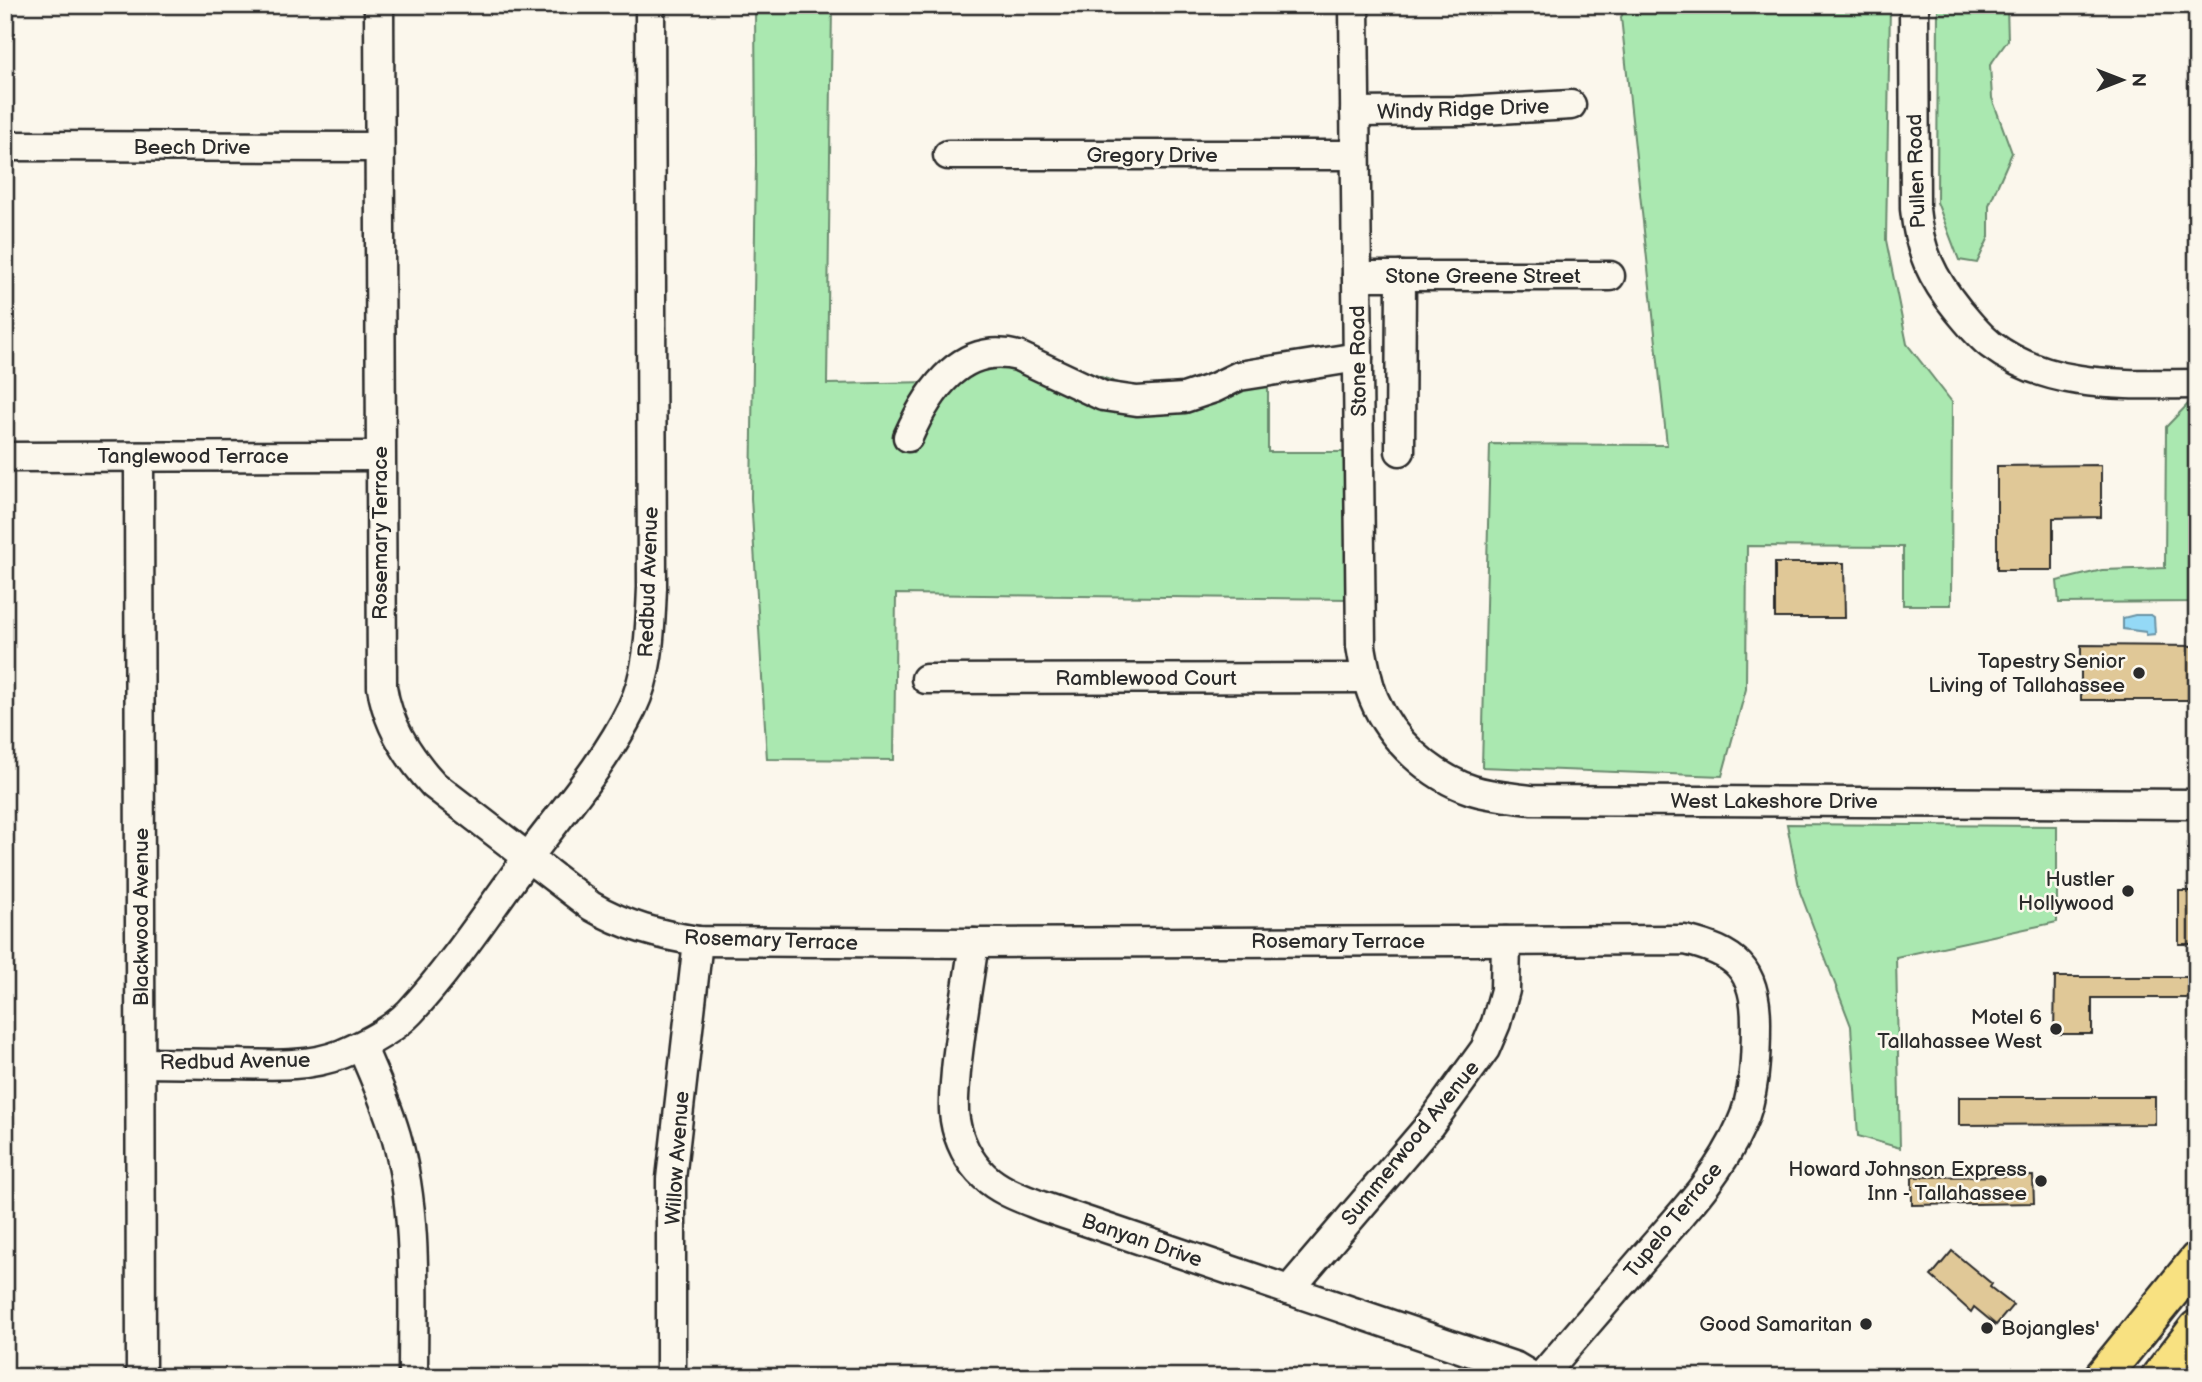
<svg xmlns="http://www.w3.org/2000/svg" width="2202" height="1382" font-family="'Balsamiq Sans',sans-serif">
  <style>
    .green { fill: #aae8b0; stroke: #6a8a6e; stroke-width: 2 }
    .water { fill: #94d9f6; stroke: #6a93a5; stroke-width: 2 }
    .building { fill: #e0c897; stroke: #2b2b2b; stroke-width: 2 }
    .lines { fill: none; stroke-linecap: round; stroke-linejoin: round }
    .minor-casing { stroke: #2b2b2b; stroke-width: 33 }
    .major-casing { stroke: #2b2b2b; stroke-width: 40 }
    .minor { stroke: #fbf7ec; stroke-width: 28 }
    .major { stroke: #f8e181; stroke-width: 35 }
    .poi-dot { fill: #2b2b2b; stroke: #fbf7ec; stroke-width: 2.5 }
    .labels { text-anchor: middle; stroke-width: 5; stroke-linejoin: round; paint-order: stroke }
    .street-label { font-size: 21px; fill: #2b2b2b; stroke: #fbf7ec }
    .poi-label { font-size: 21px; fill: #2b2b2b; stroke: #fbf7ec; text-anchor: end }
  </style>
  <rect width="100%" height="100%" fill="#fbf7ec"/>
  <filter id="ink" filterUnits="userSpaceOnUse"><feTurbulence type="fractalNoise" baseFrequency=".0143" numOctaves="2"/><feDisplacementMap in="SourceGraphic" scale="14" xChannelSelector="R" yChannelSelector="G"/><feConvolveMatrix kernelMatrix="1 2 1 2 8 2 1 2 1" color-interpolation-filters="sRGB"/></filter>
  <g filter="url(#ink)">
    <g class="green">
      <path d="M755 5H832L827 384 931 382 1025 350 1124 385 1164 388 1200 385 1268 361V452H1346L1351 599 896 594 894 760 767 759 751 498 756 163Z"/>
      <path d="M1627 5H1890L1886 240 1907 344 1952 402 1951 605H1903V547L1747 546 1746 689 1722 776 1482 767 1490 444 1667 445 1621 17Z"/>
      <path d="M1938 5H2009L2007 6 2008 40 1990 65 1992 98 2012 153 1989 205V237L1977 263 1959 260 1937 202Z"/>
      <path d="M2191 401H2197V602L2059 603 2057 581 2102 570 2165 568 2166 427Z"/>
      <path d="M1787 824 2057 826V922L1896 957 1900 1148 1858 1136 1851 1026 1800 892Z"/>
    </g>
    <path class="water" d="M2135 615H2151L2154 617 2155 634 2146 635V632L2123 629V618Z"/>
    <g class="building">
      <path d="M2101 465V517L2053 518V570H1997V466Z"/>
      <path d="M1775 563H1844L1845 618H1775Z"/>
      <path d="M2081 645 2197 646V700H2081Z"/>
      <rect x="2179" y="891" width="18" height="53"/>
      <path d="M2055 977H2197V998H2092V1034H2054Z"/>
      <path d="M1959 1097H2155V1124L1959 1125Z"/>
      <path d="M2033 1176 2034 1203 1912 1205V1177Z"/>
      <path d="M1952 1251 1992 1284 1990 1287 2013 1305 1996 1325 1974 1307 1971 1312 1931 1276Z"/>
    </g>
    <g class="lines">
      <g class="minor-casing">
        <g id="minor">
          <path d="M379 5 382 687C388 726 408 757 434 785L591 906C625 926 660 935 698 941L974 943 1685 940C1735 952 1756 968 1756 1023 1756 1057 1755 1096 1740 1127 1720 1173 1685 1210 1652 1248 1615 1291 1578 1334 1541 1377"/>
          <path d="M1354 5 1361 646C1364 664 1367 682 1374 699 1391 740 1430 776 1472 790 1491 796 1511 797 1531 800L2197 804"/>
          <path d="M1914 5 1915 209C1919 250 1932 278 1958 310 1968 322 1978 335 1991 345 2050 390 2126 384 2197 384"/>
          <path d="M1355 112 1465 111 1571 105"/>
          <path d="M5 146 379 147"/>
          <path d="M948 155H1355"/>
          <path d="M1357 276H1610"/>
          <path d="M908 437C928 392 961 341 1018 356L1103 396 1137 401 1184 398 1214 388 1239 376 1358 357"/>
          <path d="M1400 451 1401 276"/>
          <path d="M5 457 380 456"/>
          <path d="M139 457 141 1377"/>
          <path d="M926 679 1367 678"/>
          <path d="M974 943C968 985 960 1028 956 1071 955 1087 952 1104 955 1120 958 1140 969 1162 984 1176 1000 1191 1021 1198 1041 1206L1516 1367 1533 1377"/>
          <path d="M361 1046C374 1075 387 1105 396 1136 418 1213 413 1297 413 1377"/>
          <path d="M142 1063C174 1063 206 1064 237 1064 273 1065 309 1067 342 1054 366 1044 392 1031 410 1012 452 967 489 910 526 860 562 812 606 762 632 708 650 671 650 628 652 588L650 5"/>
          <path d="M1289 1290 1429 1126 1485 1049 1496 1023 1505 990 1506 941"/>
          <path d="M671 1377V1179L698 941"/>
        </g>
      </g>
      <g class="major-casing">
        <g id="major">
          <path d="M2102 1377 2197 1260"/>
          <path d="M2159 1377 2197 1328"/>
        </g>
      </g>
      <use href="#minor" class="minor"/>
      <use href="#major" class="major"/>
    </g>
  </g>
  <g class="poi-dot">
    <circle cx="2139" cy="673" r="7"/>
    <circle cx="2128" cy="891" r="7"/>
    <circle cx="2056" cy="1029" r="7"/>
    <circle cx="2041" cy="1181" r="7"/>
    <circle cx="1866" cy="1324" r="7"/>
    <circle cx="1987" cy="1328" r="7"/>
  </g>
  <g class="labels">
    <g class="street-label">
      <text transform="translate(1463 109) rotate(-2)" y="7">Windy Ridge Drive</text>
      <text x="192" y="154">Beech Drive</text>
      <text x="1152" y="162">Gregory Drive</text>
      <text transform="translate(1916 171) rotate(-92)" y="7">Pullen Road</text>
      <text x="1483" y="283">Stone Greene Street</text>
      <text transform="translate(1358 361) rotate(-91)" y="7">Stone Road</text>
      <text x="193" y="463">Tanglewood Terrace</text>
      <text transform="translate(380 533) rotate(-90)" y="7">Rosemary Terrace</text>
      <text transform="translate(648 582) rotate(-88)" y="7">Redbud Avenue</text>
      <text x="1146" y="685">Ramblewood Court</text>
      <text x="1774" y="808">West Lakeshore Drive</text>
      <text transform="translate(141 917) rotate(-90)" y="7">Blackwood Avenue</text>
      <text transform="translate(771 940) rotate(2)" y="7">Rosemary Terrace</text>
      <text x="1338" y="948">Rosemary Terrace</text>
      <text transform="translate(235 1061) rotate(-1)" y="7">Redbud Avenue</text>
      <text transform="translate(1410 1143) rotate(-51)" y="7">Summerwood Avenue</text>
      <text transform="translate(677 1158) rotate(-86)" y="7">Willow Avenue</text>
      <text transform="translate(1673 1220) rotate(-51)" y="7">Tupelo Terrace</text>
      <text transform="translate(1142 1240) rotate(19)" y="7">Banyan Drive</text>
    </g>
    <g class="poi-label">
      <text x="2125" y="668">Tapestry Senior<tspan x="2125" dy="24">Living of Tallahassee</tspan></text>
      <text x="2114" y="886">Hustler<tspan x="2114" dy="24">Hollywood</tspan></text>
      <text x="2042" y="1024">Motel 6<tspan x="2042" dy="24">Tallahassee West</tspan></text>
      <text x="2027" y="1176">Howard Johnson Express<tspan x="2027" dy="24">Inn - Tallahassee</tspan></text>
      <text x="1852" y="1331">Good Samaritan</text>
      <text x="2001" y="1335" text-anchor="start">Bojangles'</text>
    </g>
  </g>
  <rect width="2202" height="1382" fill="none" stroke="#fbf7ec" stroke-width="28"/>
  <rect x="14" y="14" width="2174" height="1354" fill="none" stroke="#2b2b2b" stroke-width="2.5" filter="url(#ink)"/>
  <g transform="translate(2122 80) rotate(90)" stroke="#fbf7ec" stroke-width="5" paint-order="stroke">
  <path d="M0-5L12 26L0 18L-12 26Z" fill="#2b2b2b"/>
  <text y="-10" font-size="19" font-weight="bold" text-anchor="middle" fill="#2b2b2b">N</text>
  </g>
</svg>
